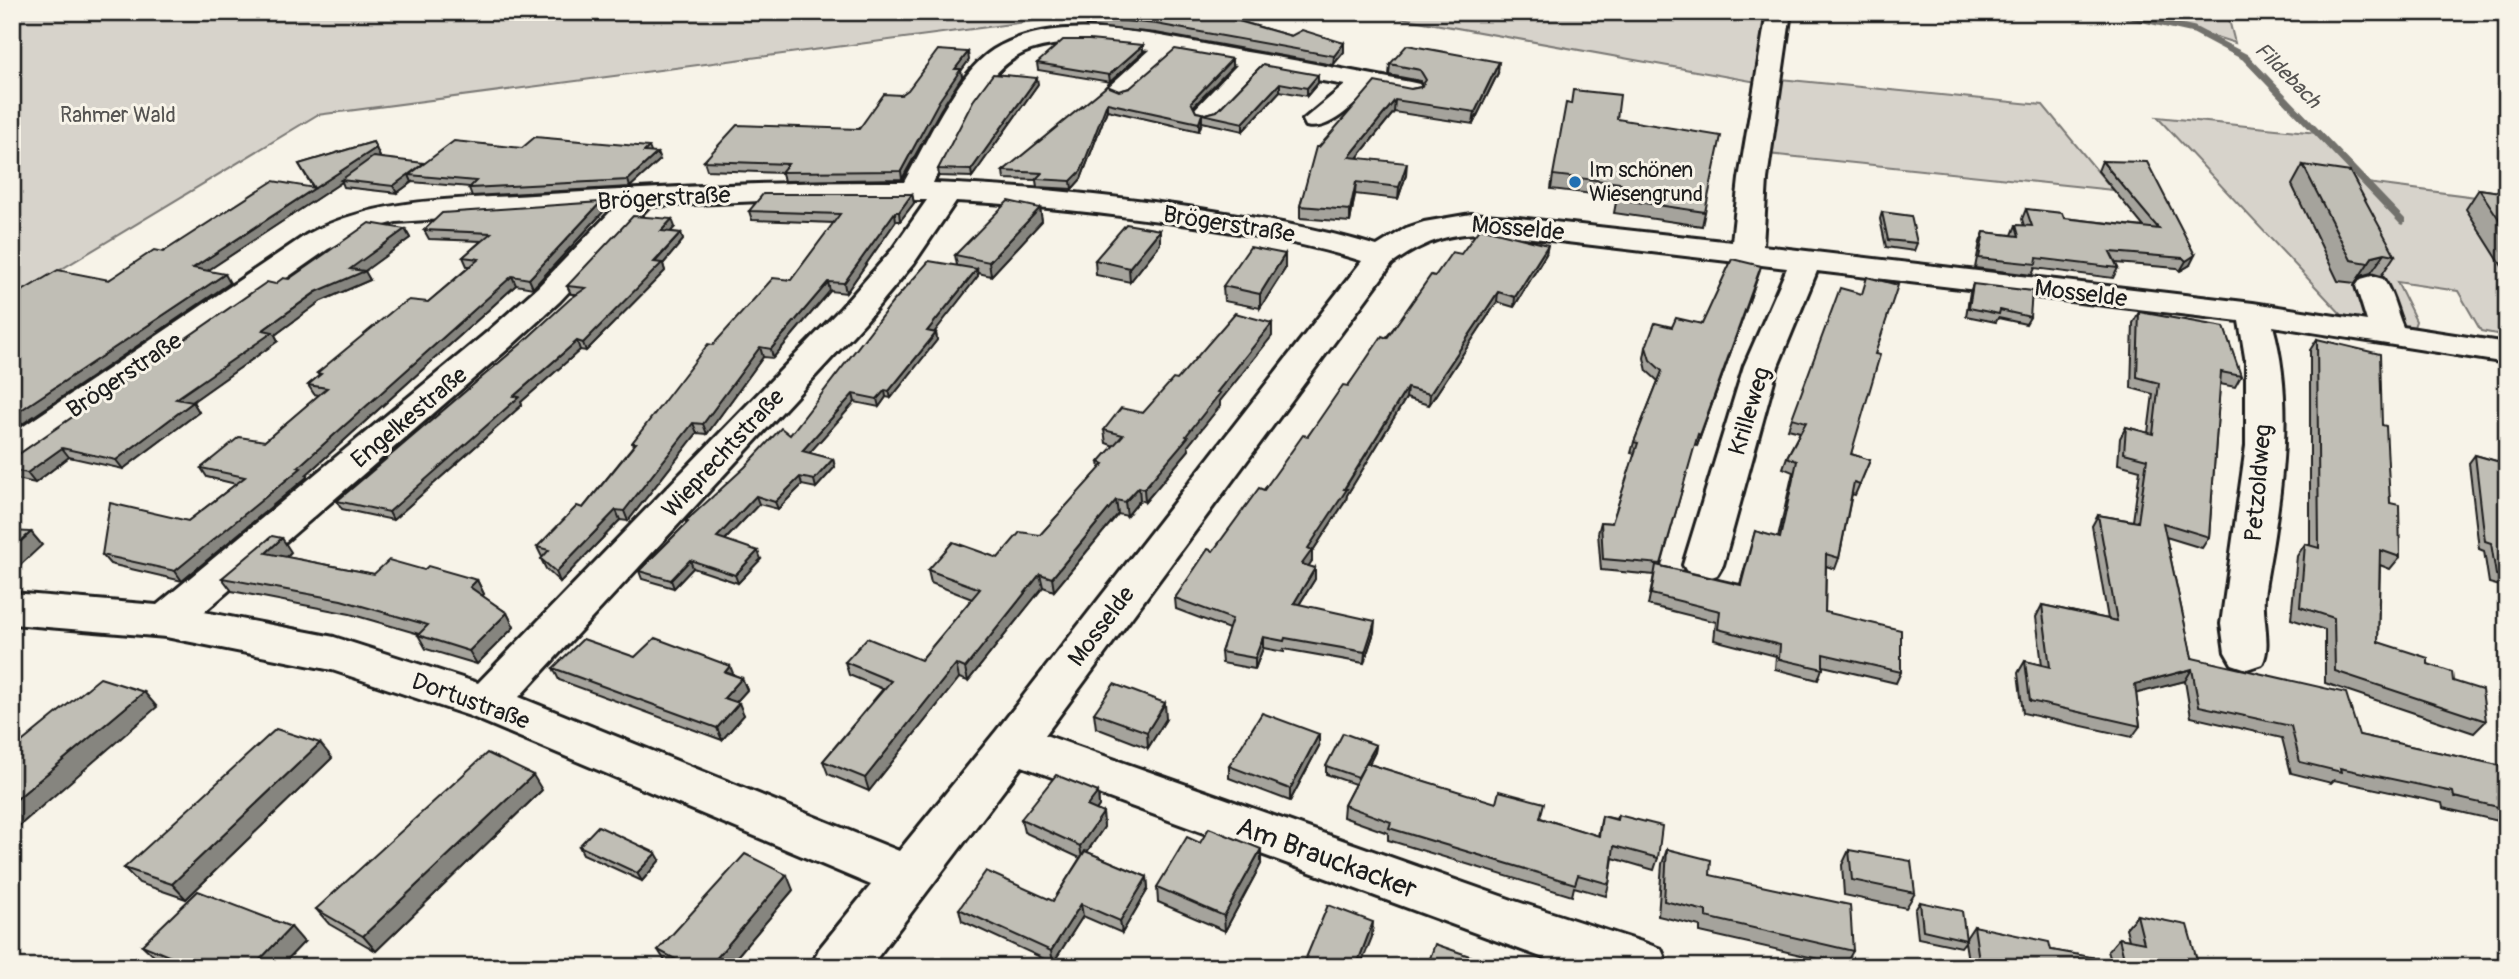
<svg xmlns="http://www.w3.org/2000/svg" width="2519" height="979" font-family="Pangolin,sans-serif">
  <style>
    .green { fill: #d7d3cb; stroke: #7a7874; stroke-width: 2 }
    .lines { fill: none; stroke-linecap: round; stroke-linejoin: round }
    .stream { stroke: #72716c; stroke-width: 7 }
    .minor-casing { stroke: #1c1c1c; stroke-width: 6 }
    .minor { fill: #f7f3e8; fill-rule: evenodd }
    .wall { fill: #a5a39c; stroke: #1c1c1c; stroke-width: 2 }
    .shaded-wall { fill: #86857f; stroke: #1c1c1c; stroke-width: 2 }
    .building { fill: #c0beb5; stroke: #1c1c1c; stroke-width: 2 }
    .poi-dot { fill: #1f6fb2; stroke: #f7f3e8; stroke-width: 2.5 }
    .labels { text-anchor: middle; stroke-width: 6; stroke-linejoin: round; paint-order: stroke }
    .far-water-label { font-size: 21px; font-style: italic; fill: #565452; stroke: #f7f3e8 }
    .far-park-label { font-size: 21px; fill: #545351; stroke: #f7f3e8 }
    .far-poi-label { font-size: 21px; fill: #1c1c1c; stroke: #f7f3e8; text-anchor: start }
    .street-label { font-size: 24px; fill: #1c1c1c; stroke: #f7f3e8 }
    .near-street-label { font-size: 28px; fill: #1c1c1c; stroke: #f7f3e8 }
  </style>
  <rect width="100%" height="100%" fill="#f7f3e8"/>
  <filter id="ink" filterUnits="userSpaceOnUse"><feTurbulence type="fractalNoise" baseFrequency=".0143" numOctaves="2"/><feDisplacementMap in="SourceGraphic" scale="14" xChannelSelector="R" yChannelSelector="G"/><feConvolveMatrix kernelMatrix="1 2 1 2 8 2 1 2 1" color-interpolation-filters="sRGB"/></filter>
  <g filter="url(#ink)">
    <g class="green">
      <path d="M12 12H1052L1041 20 317 115 12 299Z"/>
      <path d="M1368 12H1779L1769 78 2043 105 2113 190 1758 153 1768 84Z"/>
      <path d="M2106 12H2227L2235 43 2194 30Z"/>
      <path d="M2157 117 2317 133 2367 183 2507 201V336L2481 331 2458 291 2397 282 2416 321 2414 327 2342 315Z"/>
    </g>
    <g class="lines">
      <path class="stream" d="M2113 12 2194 30 2245 57 2402 221"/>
      <g class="minor-casing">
        <path id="minor" d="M1767 12H1791L1767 179 1763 246 2253 303 2367 321 2356 286 2361 279 2372 276 2383 279C2393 293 2396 311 2403 327L2507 343V363L2273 326C2291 390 2285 463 2275 528 2272 551 2267 573 2264 596 2262 618 2272 646 2262 664L2247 669 2232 664 2225 652 2221 624 2246 446V363L2239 321 1817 271 1778 366 1723 565 1717 575 1703 580 1689 575 1683 565 1744 366 1787 268 1490 233C1451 232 1424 241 1392 264L1045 735 1515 901 1642 942 1661 949 1669 967H1568L1022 766 870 967H811L819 949 871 885 470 716 332 670 166 637 12 624V593L157 605 486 333 538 287 614 208 396 222 366 230 328 249 25 461 12 464V434L306 235C380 195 467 200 549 194 668 187 786 181 904 182 926 144 956 74 993 50 1062 6 1178 41 1253 53 1305 62 1358 72 1410 82L1419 84 1423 90 1419 96 1410 98 1371 90C1353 104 1330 132 1306 126L1303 120 1345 85 1261 70 1215 117 1206 119 1197 117 1193 111 1237 65 1175 54 1129 94 1120 96 1111 94 1107 88 1149 50C1112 45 1067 38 1031 50 982 66 955 141 933 183 1018 186 1104 195 1188 207 1252 217 1315 227 1377 246L1406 228 1424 222 1471 214 1510 217 1732 242 1739 179ZM785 200H927L892 250 841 308 478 683 334 637 204 612 510 347 560 301 649 206ZM956 201C1034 205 1112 214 1189 225 1247 234 1306 243 1362 261L997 730 899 851 519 697 865 322 914 263Z"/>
      </g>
      <use href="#minor" class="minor"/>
    </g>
    <g class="wall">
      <path d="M1071 12H1227L1222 16 1291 36 1344 43V52L1333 65 1156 33 1086 26V17Z"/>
      <path d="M1143 52 1110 82 1038 70 1037 63Z"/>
      <path d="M1232 59V67L1193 107 1196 112 1206 114 1217 111 1262 65 1318 83 1307 96 1280 91 1243 131 1202 122 1199 131 1107 110 1081 179 1072 189 1037 187 1036 180 1004 179 1003 171 1119 91Z"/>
      <path d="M969 60 961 71 962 77 941 109 902 179 784 181 782 173 707 170 704 161 859 129 901 95Z"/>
      <path d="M1390 64 1498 73 1473 124 1394 112 1357 158 1406 175 1398 199 1355 194 1350 222 1300 218V206L1319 147 1411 89 1421 87 1422 86 1420 81 1389 75Z"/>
      <path d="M1038 84 972 177 939 176 938 169Z"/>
      <path d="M1617 119 1705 212 1702 226 1614 213 1617 197 1551 189 1553 175Z"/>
      <path d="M373 142 380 157 378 158 424 164 522 148 649 147 651 152 660 160 630 187 472 196 469 188 470 187 412 182 397 193 344 187 342 182 208 270 230 283 12 431V297L109 280 163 252 313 188 299 164Z"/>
      <path d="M2102 161 2190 265 2180 271 2177 268 2115 263 2118 268 2113 278 2035 268 2032 275 1975 268 1980 242 1984 232 2012 235 2016 225 2024 226 2022 219 2026 209 2064 218 2144 227 2098 171Z"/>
      <path d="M2303 165 2395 255 2381 276 2371 273 2360 276 2355 283 2338 281 2292 185Z"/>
      <path d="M2479 189 2507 193V274L2466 209Z"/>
      <path d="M912 194 914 203 900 221H896L846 293 830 291 773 358 763 357 707 434 697 433 628 521 620 520 560 582 546 569 541 559 543 557H542L537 547 583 508 633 446 632 443 713 345 791 280 834 223 752 220 749 211Z"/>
      <path d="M1040 208 1042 221 991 276 978 273V276L934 332 936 333 937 340 891 398 886 397 879 407 855 402 809 453 833 459 835 467 816 488 802 485 778 509 759 504 725 540 761 559 738 583 693 568 674 588 642 579 639 571 687 523 686 521 790 435 957 265 955 255Z"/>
      <path d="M604 211 533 288 516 285 306 475 307 477 182 581 110 564 102 555 188 521 236 484 207 477 201 468 265 441 319 395 314 394 308 385 319 376 317 373 428 302 470 266H467L463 257 481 241 429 239 424 230Z"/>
      <path d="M1882 212 1917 243 1914 251 1886 247 1880 219Z"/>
      <path d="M675 227 670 232 681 233 683 240 663 264 665 271 586 351 580 350 521 402 522 405 393 520 342 509 337 501 521 344 577 294H571L567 286Z"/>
      <path d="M405 229 410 238 364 271 370 280 321 301 275 335 278 341 191 402H193L199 412 123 469 69 457 35 483 12 478V455L19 454 275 284 289 279Z"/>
      <path d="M1160 230V244L1130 282 1096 275 1095 260Z"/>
      <path d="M1285 254V269L1260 308 1224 301 1223 286Z"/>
      <path d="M1461 254H1546L1514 307 1497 302 1429 405 1406 398 1347 495 1346 500 1312 552V561L1308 566 1315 568V579L1299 605 1374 632 1364 663 1284 649V652L1263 648 1255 669 1222 663 1221 652 1229 629 1176 609 1175 598 1308 436 1435 276Z"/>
      <path d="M1758 276 1697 446 1694 445 1661 566 1740 584 1755 531 1778 538 1793 472 1783 468 1787 457 1800 432 1788 429 1792 418 1875 354 1851 454 1870 460 1855 495 1852 494 1839 558 1835 569 1826 566 1825 612 1901 672 1896 683 1823 666 1818 680 1775 669 1776 656 1714 640 1716 622 1648 605 1654 575 1601 570 1598 533 1601 522 1612 523 1635 454 1631 453 1634 442 1658 381 1647 371 1644 358 1646 347 1672 327 1702 324Z"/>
      <path d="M1973 284 2030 317 2026 324 1998 318 1996 322 1966 316 1970 292Z"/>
      <path d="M2139 312 2241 376 2235 387 2220 384 2209 537 2202 548 2166 537 2192 658 2359 735 2507 767V823L2443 808 2442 803 2334 780 2331 783 2291 773 2282 738 2191 717 2185 681 2136 693 2140 726 2132 737 2023 713 2018 673 2025 661 2042 665 2036 617 2042 605 2108 619 2092 526 2098 515 2133 521 2140 470 2118 464 2120 438 2126 427 2148 433 2153 394 2131 388 2133 323Z"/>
      <path d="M1272 323V336L1220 401V406L1188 446 1189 450 1145 502 1140 500 1127 516 1118 514 1054 591 1043 587 968 681 959 678 869 791 828 774 823 761 883 689 849 675 845 662 921 660 972 599 931 583 928 570 998 558 1040 535 1100 469 1099 462 1114 446 1106 443 1104 430 1143 413 1177 380Z"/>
      <path d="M2317 339 2382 425 2390 503 2400 557 2390 569 2380 565 2378 642 2428 664 2453 681 2486 721 2474 733 2325 683V630L2291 619 2297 556 2305 544 2310 546V350Z"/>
      <path d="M2475 455 2507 464V588L2489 583 2484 551 2479 549 2469 463Z"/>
      <path d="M291 552 286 557 374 574 424 570 477 580 484 594 482 596 507 613 514 627 477 664 426 649 418 635 419 634 350 614 232 591 222 578Z"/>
      <path d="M635 657 734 675 742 678 747 690 736 702 744 715 722 740 559 680 553 668Z"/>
      <path d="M1094 713 1166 719 1148 748 1096 728Z"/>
      <path d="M1376 745 1375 752 1369 764 1598 836 1602 816 1616 819 1618 815 1658 858 1654 870 1613 858 1609 884 1606 896 1574 887 1572 896 1388 840V833L1343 817 1344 805 1355 784 1326 774V766Z"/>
      <path d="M1319 746 1290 801 1229 778V766Z"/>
      <path d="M332 758 186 899 139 883 124 868Z"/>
      <path d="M542 790 376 951 329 924 316 909Z"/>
      <path d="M1098 792 1099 806 1096 810 1103 813 1104 827 1087 852 1147 877 1148 889 1122 933 1083 916 1053 963 962 921 959 909 1053 901 1080 858 1024 832 1021 819Z"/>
      <path d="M1200 843 1261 864 1225 931 1158 902 1157 887Z"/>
      <path d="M579 846 660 860 642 881 583 854Z"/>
      <path d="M1667 849 1710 875 1853 951 1845 965 1700 932V926L1658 916 1662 864Z"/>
      <path d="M1849 850 1915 893 1906 908 1844 895 1842 865Z"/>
      <path d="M793 890 728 967H671L667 964 658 950Z"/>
      <path d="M1920 902 1966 938 1974 926 2051 950 2111 961 2108 951 2119 938 2129 940 2126 928 2137 915 2199 967H1969L1965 942 1961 947 1918 938 1915 910Z"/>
      <path d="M304 942 280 967H174L158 960 142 945Z"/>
    </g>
    <g class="shaded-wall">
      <path d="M1216 12H1227L1214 23V14Z"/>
      <path d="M1344 43V52L1333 65 1334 56Z"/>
      <path d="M1143 45V52L1110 82 1109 75Z"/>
      <path d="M968 52 969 60 961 71 962 77 941 109 902 179 901 171 955 69Z"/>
      <path d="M1232 59V67L1191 109V102Z"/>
      <path d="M1499 62 1498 73 1473 124 1475 112Z"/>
      <path d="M1318 75V83L1307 96V88Z"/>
      <path d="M1037 78 1038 84 972 177 971 170Z"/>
      <path d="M1280 83V91L1243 131V123Z"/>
      <path d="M1395 100 1394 112 1349 168V157Z"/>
      <path d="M1107 103V110L1081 179 1072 189 1071 181Z"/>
      <path d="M1202 114V122L1199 131V123Z"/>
      <path d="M376 148 380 157 345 180H341L342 182 198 277 193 268Z"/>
      <path d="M657 153 660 160 630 187 628 180Z"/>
      <path d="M424 163 409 175 412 182 397 193 393 186Z"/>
      <path d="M1407 163 1406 175 1398 199 1399 187Z"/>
      <path d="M1356 182 1355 194 1350 222V210Z"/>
      <path d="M912 194 914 203 900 221 899 212Z"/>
      <path d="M601 202 604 211 533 288 529 279Z"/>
      <path d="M1040 208 1042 221 991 276 989 262Z"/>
      <path d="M895 212 896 221 846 293 844 283Z"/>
      <path d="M672 219 675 227 664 239 661 231Z"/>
      <path d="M405 229 410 238 362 273 365 271 370 280 321 301 275 335 278 341 182 409 176 399 263 330Z"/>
      <path d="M1160 230V244L1130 282 1129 268Z"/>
      <path d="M681 233 683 240 663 264 665 271 586 351 583 343Z"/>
      <path d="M1548 245 1546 254 1514 307 1515 297Z"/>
      <path d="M2385 253 2371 273 2360 276 2355 283 2373 256Z"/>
      <path d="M1285 254V269L1260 308V294Z"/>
      <path d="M2195 255 2190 265 2180 271 2186 261Z"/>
      <path d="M1761 266 1758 276 1697 446 1700 435Z"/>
      <path d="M977 269 978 276 929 339 927 331Z"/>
      <path d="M225 274 230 283 12 431V416Z"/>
      <path d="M512 276 516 285 306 475 307 477 182 581 175 571 298 467Z"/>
      <path d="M828 282 830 291 773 358 771 349Z"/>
      <path d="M1498 292 1497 302 1429 405 1430 394Z"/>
      <path d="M1272 323V336L1220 401V406L1188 446 1189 450 1145 502 1144 489 1217 392Z"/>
      <path d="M936 333 937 340 891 398 889 391Z"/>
      <path d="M577 341 580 350 521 402 522 405 393 520 389 512 514 396Z"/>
      <path d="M760 347 763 357 707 434 703 424Z"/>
      <path d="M1407 388 1406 398 1347 495 1346 500 1312 552V561L1302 575V564L1308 548Z"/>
      <path d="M885 390 886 397 879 407 877 399Z"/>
      <path d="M853 394 855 402 804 459 802 451Z"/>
      <path d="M193 402 199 412 123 469 116 460Z"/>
      <path d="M693 423 697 433 628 521 624 511Z"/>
      <path d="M62 448 69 457 35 483 27 473Z"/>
      <path d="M833 459 835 467 816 488 814 480Z"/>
      <path d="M800 477 802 485 778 509 775 502Z"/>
      <path d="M1139 487 1140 500 1127 516 1125 502Z"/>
      <path d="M756 496 759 504 720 545 717 537Z"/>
      <path d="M1116 500 1118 514 1054 591 1052 578Z"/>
      <path d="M616 510 620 520 560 582 556 572Z"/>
      <path d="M31 532 42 545 12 573V549Z"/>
      <path d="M282 538 291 552 275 567 266 553Z"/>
      <path d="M758 551 761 559 738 583 735 575Z"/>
      <path d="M690 560 693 568 674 588 671 580Z"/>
      <path d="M1315 568V579L1293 614 1294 603Z"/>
      <path d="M1040 574 1043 587 968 681 965 668Z"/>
      <path d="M477 580 484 594 477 601 470 587Z"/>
      <path d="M507 613 514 627 477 664 469 651Z"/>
      <path d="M1375 621 1374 632 1364 663 1365 652Z"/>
      <path d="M1263 637V648L1255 669V658Z"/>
      <path d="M956 664 959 678 869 791 865 778Z"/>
      <path d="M730 666 735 678 725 672Z"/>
      <path d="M2192 669 2185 681 2127 696 2135 684Z"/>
      <path d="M742 678 747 690 729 710 724 698Z"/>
      <path d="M144 692 157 707 12 832V803Z"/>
      <path d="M739 703 744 715 722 740 717 728Z"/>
      <path d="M1165 703 1166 719 1148 748 1147 732Z"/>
      <path d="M1319 734V746L1290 801V789Z"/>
      <path d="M320 743 332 758 186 899 172 884Z"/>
      <path d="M1376 745 1375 752 1358 785 1359 778Z"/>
      <path d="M533 775 542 790 376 951 363 936Z"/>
      <path d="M1098 792 1099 806 1089 820 1087 806Z"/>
      <path d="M1103 813 1104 827 1082 859 1080 846Z"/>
      <path d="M1261 849V864L1225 931 1224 916Z"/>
      <path d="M656 853 660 860 642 881 637 873Z"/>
      <path d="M787 875 793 890 728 967H709Z"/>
      <path d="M1147 877 1148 889 1122 933 1120 921Z"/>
      <path d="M1081 904 1083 916 1053 963 1051 951Z"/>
      <path d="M1373 922 1372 937 1360 967H1356Z"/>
      <path d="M291 927 304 942 280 967H253Z"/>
    </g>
    <g class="building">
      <path d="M1090 12H1216L1214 14 1291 36 1302 30 1344 43 1334 56 1156 24 1085 17Z"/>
      <path d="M1063 40H1089L1143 45 1109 75 1037 63Z"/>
      <path d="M1407 45 1499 62 1475 112 1395 100 1349 157 1407 163 1399 187 1356 182 1350 210 1300 206 1316 147H1319L1375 82 1411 89 1421 87 1426 80 1420 70 1390 64Z"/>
      <path d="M1175 49 1232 59 1191 102 1196 112 1206 114 1217 111 1262 65 1318 75 1307 88 1280 83 1243 123 1202 114 1199 123 1107 103 1081 171 1071 181 1036 179 1042 173 1003 171 1107 86 1119 91 1130 88Z"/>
      <path d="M938 50 968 52 955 69H961L939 101 901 171 781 172 788 164 704 161 737 125 859 129 884 94 901 95 908 90Z"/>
      <path d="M993 74 1037 78 971 170 938 169 973 101Z"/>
      <path d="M1573 90 1620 95 1617 119 1721 136 1705 212 1617 199 1621 183 1553 175 1566 103 1571 104Z"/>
      <path d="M535 137 649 147 644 152 657 153 628 180 469 188 476 181 409 175 454 141 522 148Z"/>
      <path d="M373 142 376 148 193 268 225 274 12 416V297L58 270 109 280 154 250 163 252 273 181 314 188 299 164Z"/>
      <path d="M373 157 424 163 393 186 341 180Z"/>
      <path d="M2102 161 2147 162 2195 255 2186 261 2183 258 2110 252 2118 268 2037 258 2036 264 1979 258 1984 232 2019 236 2016 225 2032 226 2026 209 2062 213 2064 218 2159 229Z"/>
      <path d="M2303 165 2350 172 2395 255 2385 253 2373 256 2368 263 2351 260Z"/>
      <path d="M2479 189 2507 193V231Z"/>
      <path d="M763 194H912L899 212H895L844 283 828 282 771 349 760 347 703 424 693 423 624 511 616 510 556 572 541 559 549 550 537 547 577 506 583 508 636 443H632L708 344 713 345 773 278 791 280 840 214 749 211Z"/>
      <path d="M1008 201 1040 208 989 262 955 255Z"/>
      <path d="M601 202 529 279 512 276 298 467 301 468 175 571 102 555 110 503 188 521 245 477 201 468 239 437 265 441 327 388 308 385 321 374 317 373 396 308 409 300 428 302 479 259 463 257 491 233 424 230 442 213Z"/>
      <path d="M1882 212 1911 216 1917 243 1888 240Z"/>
      <path d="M633 216 672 219 661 231 681 233 654 262 662 263 583 343 577 341 514 396 519 397 389 512 337 501 521 344 570 299 586 288 567 286Z"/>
      <path d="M369 223 405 229 350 269 365 271 316 292 263 330 273 332 176 399 193 402 116 460 62 448 27 473 12 470V455L19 454 267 282 275 284 283 278 289 279Z"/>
      <path d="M1126 224 1160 230 1129 268 1095 260Z"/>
      <path d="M1480 228 1548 245 1515 297 1498 292 1430 394 1407 388 1344 489H1347L1308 548 1312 550 1302 564 1315 568 1294 603 1375 621 1365 652 1285 638 1284 641 1263 637 1255 658 1221 652 1232 619 1175 598 1208 549 1213 551 1259 488 1264 490 1303 435 1308 436 1343 385 1348 386 1382 336 1387 338 1431 275 1435 276 1452 252 1461 254Z"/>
      <path d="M1250 247 1285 254 1260 294 1223 286Z"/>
      <path d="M1732 259 1761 266 1700 435 1698 434 1661 564 1603 559 1601 522 1612 523 1638 443 1634 442 1662 371 1650 360 1646 347 1655 323 1672 327 1676 318 1702 324Z"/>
      <path d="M929 261 977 269 927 331 936 333 889 391 885 390 877 399 853 394 802 451 833 459 814 480 800 477 775 502 756 496 717 537 758 551 735 575 690 560 671 580 639 571 688 522 686 521 745 467 781 428 790 435 892 303Z"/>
      <path d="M1867 277 1898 285 1875 354 1880 355 1851 454 1870 460 1860 484 1854 482 1839 558 1826 554 1825 612 1901 630V672L1823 654V669L1779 659 1780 645 1718 629 1720 611 1651 594 1656 565 1741 585 1755 531 1780 538 1797 461 1787 457 1806 422 1792 418 1840 288 1862 294Z"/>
      <path d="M1973 284 2032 291 2030 317 2000 310 1999 314 1969 308Z"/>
      <path d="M2139 312 2224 327 2241 376 2221 372 2209 537 2163 523 2192 658 2346 693 2359 735 2507 767V809L2454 797 2453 792 2340 768 2341 772 2300 762 2291 726 2199 706 2192 669 2135 684 2140 726 2030 701 2025 661 2050 667 2042 605 2117 621 2098 515 2138 522 2147 459 2124 453 2126 427 2153 434 2159 383 2137 377Z"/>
      <path d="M1235 313 1272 323 1217 392 1220 393 1186 436 1188 437 1144 489 1139 487 1125 502 1116 500 1052 578 1040 574 965 668 956 664 865 778 823 761 891 681 845 662 867 638 921 660 980 589 928 570 953 542 998 558 1020 532 1040 535 1104 464 1099 462 1123 435 1104 430 1121 408 1143 413 1173 379 1177 380Z"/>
      <path d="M2317 339 2380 354 2382 425 2386 426 2390 503 2399 505 2400 557 2380 550 2378 642 2428 658V664L2452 672 2453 681 2482 690 2486 721 2335 671 2334 618 2300 607 2305 544 2319 548Z"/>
      <path d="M2475 455 2507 464V578L2496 575 2491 543 2485 541Z"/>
      <path d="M12 531 31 532 12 549Z"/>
      <path d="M272 536 282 538 266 553 374 574 389 560 424 570 428 566 477 580 470 587 507 613 469 651 418 635 428 625 341 600 222 578Z"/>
      <path d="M655 638 730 666 725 672 742 678 724 698 739 703 717 728 553 668 583 639 635 657Z"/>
      <path d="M100 678 144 692 12 803V750Z"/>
      <path d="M1114 684 1165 703 1147 732 1094 713Z"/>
      <path d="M1262 713 1319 734 1290 789 1229 766Z"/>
      <path d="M276 729 320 743 172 884 124 868Z"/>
      <path d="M1343 733 1376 745 1358 777 1326 766Z"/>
      <path d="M487 753 533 775 363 936 316 909Z"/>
      <path d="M1366 763 1496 803 1499 791 1544 803 1540 818 1599 836 1602 816 1617 820 1618 815 1662 826 1658 858 1614 846 1609 884 1578 875 1575 884 1389 828 1391 822 1344 805Z"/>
      <path d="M1056 775 1098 792 1087 806 1103 813 1080 846 1021 819Z"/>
      <path d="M598 826 656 853 637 873 579 846Z"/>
      <path d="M1209 828 1261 849 1224 916 1157 887 1187 837 1200 843Z"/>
      <path d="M1667 849 1711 860 1710 875 1850 905 1853 951 1706 917V911L1664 901Z"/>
      <path d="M1849 850 1911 861 1915 893 1852 880Z"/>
      <path d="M1085 851 1147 877 1120 921 1081 904 1051 951 959 909 986 871 1053 901Z"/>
      <path d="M745 854 787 875 709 967H690L658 950Z"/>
      <path d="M198 891 291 927 253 967H195L142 945Z"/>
      <path d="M1920 902 1962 911 1966 940 1923 930Z"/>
      <path d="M1328 905 1373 922 1356 967H1308L1303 965Z"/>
      <path d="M2137 915 2187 925 2199 967H1980L1974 926 2049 942 2051 950 2125 963 2119 938 2144 943Z"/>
      <path d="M1435 944 1481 960 1479 967H1427Z"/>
      <path d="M1039 958 1057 967H1033Z"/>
      <path d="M920 959 936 967H915Z"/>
    </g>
  </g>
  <circle class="poi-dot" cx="1575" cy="182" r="7"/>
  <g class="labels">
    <g class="far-water-label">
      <text transform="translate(2288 75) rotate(45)" y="7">Fildebach</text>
    </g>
    <g class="far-park-label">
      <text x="118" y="122">Rahmer Wald</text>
    </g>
    <g class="far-poi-label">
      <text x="1589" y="177">Im schönen<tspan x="1589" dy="24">Wiesengrund</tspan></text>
    </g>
    <g class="street-label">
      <text transform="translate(664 198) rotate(-3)" y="8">Brögerstraße</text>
      <text transform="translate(1229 224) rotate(9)" y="8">Brögerstraße</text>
      <text transform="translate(1518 228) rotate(5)" y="8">Mosselde</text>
      <text transform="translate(2081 293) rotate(7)" y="8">Mosselde</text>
      <text transform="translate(124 375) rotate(-34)" y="8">Brögerstraße</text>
      <text transform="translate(1749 411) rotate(-73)" y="8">Krilleweg</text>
      <text transform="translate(409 417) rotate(-40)" y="8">Engelkestraße</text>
      <text transform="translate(723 453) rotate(-47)" y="8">Wieprechtstraße</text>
      <text transform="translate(2258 483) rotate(-85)" y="8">Petzoldweg</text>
      <text transform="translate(1101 626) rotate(-53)" y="8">Mosselde</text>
      <text transform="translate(471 701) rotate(20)" y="8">Dortustraße</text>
    </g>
    <g class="near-street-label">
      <text transform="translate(1327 857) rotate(20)" y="10">Am Brauckacker</text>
    </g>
  </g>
  <rect width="2519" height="979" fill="none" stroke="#f7f3e8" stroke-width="42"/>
  <rect x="21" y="21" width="2477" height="937" fill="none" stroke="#1c1c1c" stroke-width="2.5" filter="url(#ink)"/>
</svg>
